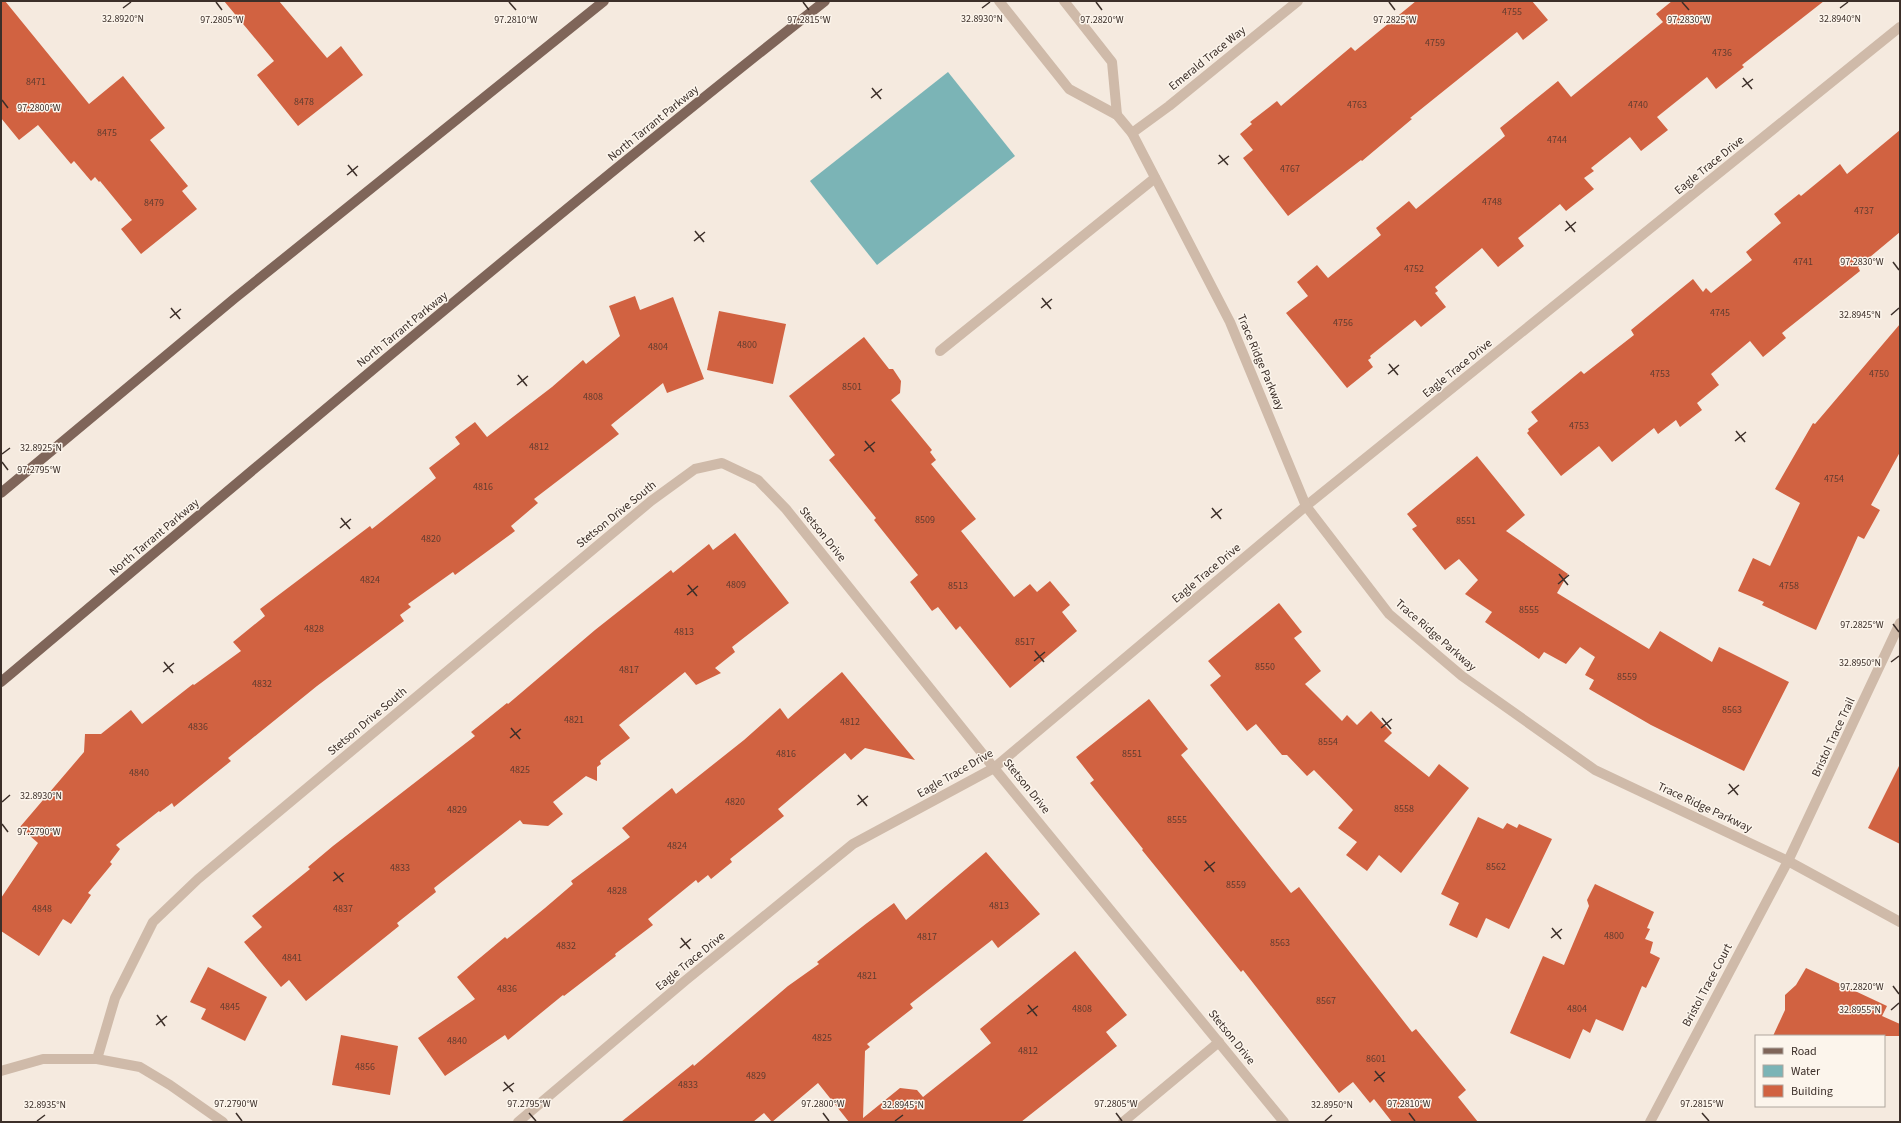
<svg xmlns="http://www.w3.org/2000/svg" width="1901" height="1123" font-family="'Source Sans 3',sans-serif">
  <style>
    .water { fill: #7bb4b6 }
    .building { fill: #d16241 }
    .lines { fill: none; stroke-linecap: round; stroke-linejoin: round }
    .service { stroke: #cfbaa9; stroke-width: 10 }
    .minor { stroke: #cfbaa9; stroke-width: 10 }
    .tertiary { stroke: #cfbaa9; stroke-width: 10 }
    .primary { stroke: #7f6559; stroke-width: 10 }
    .ticks { fill: none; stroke: #3c2f29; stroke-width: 1.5 }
    .labels { text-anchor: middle; stroke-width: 3; stroke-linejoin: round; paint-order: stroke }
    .number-label { font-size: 10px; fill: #613c2f }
    .street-label { font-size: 12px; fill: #3c2f29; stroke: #fcf5ec }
    .ticks-label { font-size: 10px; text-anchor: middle; fill: #3c2f29; stroke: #fcf5ec; stroke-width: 3; stroke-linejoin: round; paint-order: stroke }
  </style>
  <rect width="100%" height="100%" fill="#f5eadf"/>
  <path class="water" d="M948 72 1015 156 877 265 810 181Z"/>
  <g class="building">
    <path d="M1 1H5L89 104 123 76 165 128 150 140 188 186 182 191 197 209 141 254 121 229 132 220 100 181 99 182 95 177 91 181 74 161 71 164 38 125 19 140 1 118Z"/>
    <path d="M224 1H279L327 58 341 46 363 75 298 126 257 75 274 61Z"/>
    <path d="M1416 1H1532L1548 20 1523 40 1517 32 1410 118 1412 119 1362 161 1361 160 1288 216 1243 158 1253 150 1240 134 1252 124 1250 122 1277 101 1281 106 1351 47 1355 51Z"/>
    <path d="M1672 1H1824L1742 65 1744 67 1716 89 1707 77 1657 117 1668 130 1641 151 1630 137 1591 168 1594 171 1584 178 1594 189 1566 211 1560 204 1518 238 1524 246 1498 267 1482 248 1435 287 1438 291 1435 293 1446 307 1421 327 1415 320 1370 356 1371 358 1368 360 1373 367 1347 388 1286 313 1308 296 1297 282 1317 265 1328 278 1381 235 1376 228 1409 201 1416 209 1505 136 1500 128 1558 81 1571 97 1663 22 1656 14Z"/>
    <path d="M1900 130V232L1858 267 1860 271 1782 333 1786 338 1763 357 1750 341 1711 374 1719 385 1697 403 1702 410 1680 427 1676 420 1658 434 1654 428 1612 462 1599 446 1561 476 1527 433 1529 431 1528 429 1538 421 1531 412 1581 371 1584 374 1634 335 1631 330 1693 279 1703 292 1706 288 1711 293 1752 260 1746 252 1781 223 1774 214 1799 194 1801 196 1840 164 1847 174Z"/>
    <path d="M635 296 640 310 673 297 704 379 667 393 663 383 611 425 619 434 534 499 538 503 511 526 515 531 455 575 453 572 408 604 411 607 400 615 404 621 317 686 228 758 231 761 195 790 174 807 172 803 160 812 159 811 116 845 120 849 110 862 112 864 88 893 91 895 71 924 63 919 39 956 1 931V898L38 843 20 827 84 752 85 734H101L131 710 142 724 193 684 194 685 241 651 233 642 265 616 260 609 370 526 372 529 436 478 429 468 460 444 455 437 475 422 487 437 552 387 583 360 586 364 620 336 609 306Z"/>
    <path d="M719 311 786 324 773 384 707 370Z"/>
    <path d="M1900 324V452L1871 505 1880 510 1864 539 1858 536 1816 630 1762 605 1764 602 1738 591 1753 558 1770 566 1800 503 1775 489 1813 423 1815 424Z"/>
    <path d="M864 337 889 369H893L901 381 900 393 891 400 932 450 930 452 936 460 931 464 976 519 961 531 1014 597 1030 584 1037 592 1050 581 1070 605 1062 612 1077 631 1010 688 960 626 956 630 938 607 932 611 910 582 918 575 874 520 876 518 829 460 835 455 789 396Z"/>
    <path d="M1477 456 1525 515 1506 531 1568 574 1557 593 1649 649 1660 631 1712 662 1719 647 1789 682 1744 771 1651 725 1589 689 1594 680 1585 675 1595 657 1580 647 1566 664 1544 652 1539 659 1485 622 1492 612 1465 594 1478 580 1459 559 1445 570 1412 529 1417 526 1407 514Z"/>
    <path d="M735 533 789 603 732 647 735 652 715 668 721 673 696 685 685 672 619 725 630 738 600 761 601 764 597 767V781L586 776 553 802 563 814 548 826 523 824 520 820 434 888 436 892 397 923 399 926 306 1001 289 980 281 987 244 942 262 927 252 916 310 869 308 867 333 846 475 736 471 732 507 703 508 704 595 630 671 570 673 573 709 544 713 550Z"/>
    <path d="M1279 603 1302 632 1294 638 1321 671 1305 684 1342 721 1347 715 1357 725 1371 711 1392 733 1384 741 1429 777 1439 764 1469 788 1401 873 1379 855 1367 871 1346 855 1357 842 1338 828 1353 810 1314 770 1307 776 1287 755H1282L1256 724 1247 731 1210 685 1221 676 1208 661Z"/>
    <path d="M842 672 915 760 865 748 851 760 845 753 778 809 784 816 730 859 732 862 711 879 708 875 698 883 696 880 648 919 653 925 615 954 616 956 564 996 563 995 508 1040 505 1035 445 1076 418 1038 475 999 457 977 505 937 507 939 545 908 573 884 571 881 630 837 622 828 672 788 676 794 744 740 780 708 788 719Z"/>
    <path d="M1149 699 1188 749 1181 755 1291 893 1299 887 1412 1032 1416 1029 1466 1090 1458 1097 1478 1122H1392L1374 1099 1370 1103 1353 1082 1339 1093 1243 970 1241 972 1142 850 1143 849 1090 783 1094 780 1076 757Z"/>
    <path d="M1900 764V844L1868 828Z"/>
    <path d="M1478 817 1503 829 1507 823 1517 828 1519 824 1552 839 1509 929 1486 918 1477 938 1449 925 1459 903 1441 894Z"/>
    <path d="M986 852 1040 914 998 948 992 940 910 1004 913 1008 867 1044 870 1047 865 1051 863 1118 900 1088 917 1090 923 1097 991 1043 980 1029 1075 951 1127 1015 1106 1032 1117 1046 1021 1122H849L818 1083 772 1122 764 1113 753 1122H621L693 1064 694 1066 788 986 819 964 817 962 867 923 894 903 906 920Z"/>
    <path d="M1595 884 1654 912 1647 928 1650 929 1645 939 1653 942 1650 953 1660 958 1646 988 1642 986 1623 1031 1596 1019 1590 1033 1583 1029 1570 1059 1510 1033 1543 956 1564 965 1589 906 1587 900Z"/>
    <path d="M208 967 267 997 245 1041 201 1019 206 1009 190 1002Z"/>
    <path d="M1806 968 1887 1006 1882 1016 1900 1024V1036H1773L1785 1010V995L1796 985Z"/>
    <path d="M341 1035 398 1046 390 1095 332 1085Z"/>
  </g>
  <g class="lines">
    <path class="service" d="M940 351 1155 178"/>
    <g class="minor">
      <path d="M1132 133 1169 106 1298 1"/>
      <path d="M97 1059 115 998 153 922 198 879 651 501 695 469 722 463 758 480 786 509 994 768 1284 1122"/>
      <path d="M1 1071 43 1059H97L140 1067 170 1085 223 1122"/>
      <path d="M518 1122 686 980 853 844 994 768 1306 506 1900 27"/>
      <path d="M1123 1122 1219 1042"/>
      <path d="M1650 1122 1788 861 1900 623"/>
    </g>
    <g class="tertiary">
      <path d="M999 1 1069 89 1117 115 1132 133 1230 322 1306 506 1389 614 1462 676 1595 770 1788 861 1900 922"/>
      <path d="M1064 1 1112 62 1117 115"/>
    </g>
    <g class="primary">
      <path d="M1 493 235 298 604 1"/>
      <path d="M1 682C273 453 545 222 825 1"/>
    </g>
  </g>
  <path class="ticks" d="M216 2 222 10M509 2 516 10M803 2 809 10M1096 2 1102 10M1389 2 1395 10M1682 2 1689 10M123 8 131 2M982 8 990 2M1840 8 1848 2M1743 78 1752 89M1742 87 1753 79M872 88 881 99M871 98 882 89M2 100 8 108M1219 155 1228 165M1218 164 1229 156M348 165 357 176M347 175 358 166M1566 221 1575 232M695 231 704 242M1565 231 1576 222M694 241 705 232M1893 262 1899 270M1042 298 1051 309M171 308 180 319M1041 308 1052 299M1891 315 1899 308M170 318 181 309M1389 364 1398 375M1388 374 1399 365M518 375 527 386M517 385 528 376M1736 431 1745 442M865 441 874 452M1735 441 1746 432M864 451 875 442M2 454 10 448M2 462 8 470M1212 508 1221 519M341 518 350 529M1211 518 1222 509M340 528 351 519M1559 574 1568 585M1558 584 1569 575M688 585 697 596M687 595 698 586M1893 624 1899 632M1035 651 1044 662M1034 661 1045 652M164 662 173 673M1891 662 1899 656M163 672 174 663M1382 718 1391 729M511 728 520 739M1381 728 1392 719M510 738 521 729M1729 784 1738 795M1728 794 1739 785M858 795 867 806M2 802 10 795M857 805 868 796M2 824 8 832M1205 861 1214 872M1204 871 1215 862M334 872 343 882M333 881 344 873M1552 928 1561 939M681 938 690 949M1551 938 1562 929M680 948 691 939M1893 986 1899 994M1028 1005 1037 1016M1891 1010 1899 1003M1027 1014 1038 1006M157 1015 165 1026M156 1025 167 1016M1375 1071 1384 1082M1374 1081 1385 1072M504 1082 513 1092M503 1091 514 1083M236 1113 242 1121M529 1113 536 1121M823 1113 829 1121M1116 1113 1122 1121M1409 1113 1415 1121M1702 1113 1709 1121M37 1121 45 1115M895 1121 903 1115M1325 1121 1332 1115"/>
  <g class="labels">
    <g class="number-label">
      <text x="1512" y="15">4755</text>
      <text x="1435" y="46">4759</text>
      <text x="1722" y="56">4736</text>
      <text x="36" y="85">8471</text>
      <text x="304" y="105">8478</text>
      <text x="1357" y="108">4763</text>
      <text x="1638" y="108">4740</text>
      <text x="107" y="136">8475</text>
      <text x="1557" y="143">4744</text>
      <text x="1290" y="172">4767</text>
      <text x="1492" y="205">4748</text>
      <text x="154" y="206">8479</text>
      <text x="1864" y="214">4737</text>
      <text x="1803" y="265">4741</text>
      <text x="1414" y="272">4752</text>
      <text x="1720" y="316">4745</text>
      <text x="1343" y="326">4756</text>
      <text x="747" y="348">4800</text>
      <text x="658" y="350">4804</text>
      <text x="1660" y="377">4753</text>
      <text x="1879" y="377">4750</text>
      <text x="852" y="390">8501</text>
      <text x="593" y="400">4808</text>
      <text x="1579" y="429">4753</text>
      <text x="539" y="450">4812</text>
      <text x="1834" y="482">4754</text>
      <text x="483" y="490">4816</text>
      <text x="925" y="523">8509</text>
      <text x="1466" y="524">8551</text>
      <text x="431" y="542">4820</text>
      <text x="370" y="583">4824</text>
      <text x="736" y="588">4809</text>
      <text x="958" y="589">8513</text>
      <text x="1789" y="589">4758</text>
      <text x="1529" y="613">8555</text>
      <text x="314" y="632">4828</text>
      <text x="684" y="635">4813</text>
      <text x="1025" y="645">8517</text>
      <text x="1265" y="670">8550</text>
      <text x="629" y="673">4817</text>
      <text x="1627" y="680">8559</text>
      <text x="262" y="687">4832</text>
      <text x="1732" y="713">8563</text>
      <text x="574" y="723">4821</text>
      <text x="850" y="725">4812</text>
      <text x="198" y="730">4836</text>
      <text x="1328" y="745">8554</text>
      <text x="786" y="757">4816</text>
      <text x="1132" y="757">8551</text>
      <text x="520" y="773">4825</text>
      <text x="139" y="776">4840</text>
      <text x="735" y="805">4820</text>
      <text x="1404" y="812">8558</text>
      <text x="457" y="813">4829</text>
      <text x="1177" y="823">8555</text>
      <text x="677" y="849">4824</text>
      <text x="1496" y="870">8562</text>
      <text x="400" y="871">4833</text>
      <text x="1236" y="888">8559</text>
      <text x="617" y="894">4828</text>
      <text x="999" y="909">4813</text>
      <text x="42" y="912">4848</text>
      <text x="343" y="912">4837</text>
      <text x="1614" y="939">4800</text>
      <text x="927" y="940">4817</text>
      <text x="1280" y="946">8563</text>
      <text x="566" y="949">4832</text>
      <text x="292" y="961">4841</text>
      <text x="867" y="979">4821</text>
      <text x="507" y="992">4836</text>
      <text x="1326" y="1004">8567</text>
      <text x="230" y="1010">4845</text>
      <text x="1082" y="1012">4808</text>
      <text x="1577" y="1012">4804</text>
      <text x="822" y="1041">4825</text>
      <text x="457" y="1044">4840</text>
      <text x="1028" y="1054">4812</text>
      <text x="1376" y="1062">8601</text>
      <text x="365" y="1070">4856</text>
      <text x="756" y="1079">4829</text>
      <text x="688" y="1088">4833</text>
    </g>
    <g class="street-label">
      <text transform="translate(1207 58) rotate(-39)" y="4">Emerald Trace Way</text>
      <text transform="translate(653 123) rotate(-39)" y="4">North Tarrant Parkway</text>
      <text transform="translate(1709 165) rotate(-39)" y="4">Eagle Trace Drive</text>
      <text transform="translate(402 329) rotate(-39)" y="4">North Tarrant Parkway</text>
      <text transform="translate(1261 362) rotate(67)" y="4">Trace Ridge Parkway</text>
      <text transform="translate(1457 368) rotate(-39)" y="4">Eagle Trace Drive</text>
      <text transform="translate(616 514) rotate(-39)" y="4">Stetson Drive South</text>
      <text transform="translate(823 534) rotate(51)" y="4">Stetson Drive</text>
      <text transform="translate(154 537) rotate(-40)" y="4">North Tarrant Parkway</text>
      <text transform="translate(1206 573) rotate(-40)" y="4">Eagle Trace Drive</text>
      <text transform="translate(1436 635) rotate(41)" y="4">Trace Ridge Parkway</text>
      <text transform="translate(367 721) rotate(-40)" y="4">Stetson Drive South</text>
      <text transform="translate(1833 737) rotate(-65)" y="4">Bristol Trace Trail</text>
      <text transform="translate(955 773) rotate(-30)" y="4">Eagle Trace Drive</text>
      <text transform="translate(1027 786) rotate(51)" y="4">Stetson Drive</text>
      <text transform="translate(1705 807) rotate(25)" y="4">Trace Ridge Parkway</text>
      <text transform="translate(690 961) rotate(-39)" y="4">Eagle Trace Drive</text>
      <text transform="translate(1707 985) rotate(-62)" y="4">Bristol Trace Court</text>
      <text transform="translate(1232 1037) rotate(51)" y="4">Stetson Drive</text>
    </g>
  </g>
  <g class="ticks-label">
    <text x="123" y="22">32.8920°N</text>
    <text x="982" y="22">32.8930°N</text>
    <text x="1840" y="22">32.8940°N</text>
    <text x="222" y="23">97.2805°W</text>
    <text x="516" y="23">97.2810°W</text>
    <text x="809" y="23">97.2815°W</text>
    <text x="1102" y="23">97.2820°W</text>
    <text x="1395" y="23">97.2825°W</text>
    <text x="1689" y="23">97.2830°W</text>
    <text x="39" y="111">97.2800°W</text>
    <text x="1862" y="265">97.2830°W</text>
    <text x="1860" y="318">32.8945°N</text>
    <text x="41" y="451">32.8925°N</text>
    <text x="39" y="473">97.2795°W</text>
    <text x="1862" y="628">97.2825°W</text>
    <text x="1860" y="666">32.8950°N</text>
    <text x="41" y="799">32.8930°N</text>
    <text x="39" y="835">97.2790°W</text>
    <text x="1862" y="990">97.2820°W</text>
    <text x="1860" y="1013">32.8955°N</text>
    <text x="236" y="1107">97.2790°W</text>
    <text x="529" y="1107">97.2795°W</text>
    <text x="823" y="1107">97.2800°W</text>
    <text x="1116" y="1107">97.2805°W</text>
    <text x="1409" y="1107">97.2810°W</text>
    <text x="1702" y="1107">97.2815°W</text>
    <text x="45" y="1108">32.8935°N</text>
    <text x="903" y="1108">32.8945°N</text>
    <text x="1332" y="1108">32.8950°N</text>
  </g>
  <rect width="1901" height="1123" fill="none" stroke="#3c2f29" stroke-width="4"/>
  <rect x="1755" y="1035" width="130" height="72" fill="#fcf5ec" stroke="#afa69e"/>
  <rect x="1763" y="1048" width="20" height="6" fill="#7f6559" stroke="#afa69e"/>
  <text x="1791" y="1055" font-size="12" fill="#3c2f29">Road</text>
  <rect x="1763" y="1065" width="20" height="12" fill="#7bb4b6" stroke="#afa69e"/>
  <text x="1791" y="1075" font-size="12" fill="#3c2f29">Water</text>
  <rect x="1763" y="1085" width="20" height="12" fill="#d16241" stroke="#afa69e"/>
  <text x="1791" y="1095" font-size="12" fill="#3c2f29">Building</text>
</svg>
